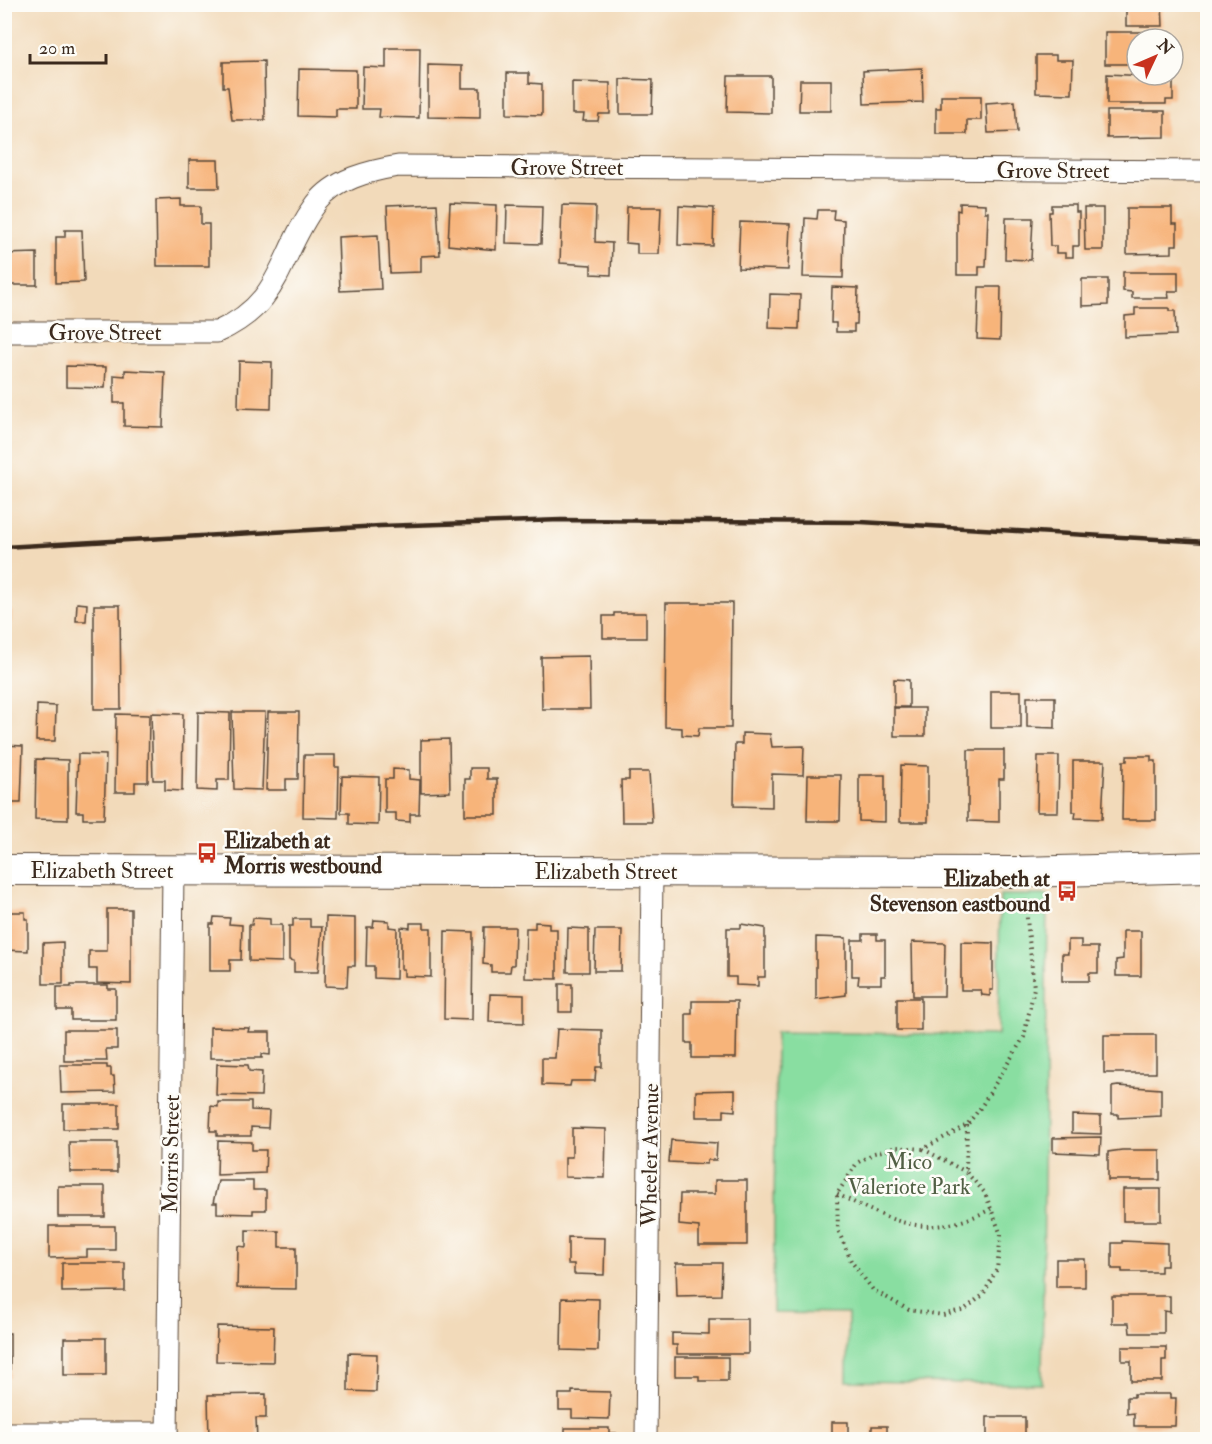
<svg xmlns="http://www.w3.org/2000/svg" width="1212" height="1444" font-family="'IM FELL Double Pica',serif">
  <style>
    .green { fill: #89dea1; stroke: #628460; stroke-width: 1.5 }
    .building { fill: #f7b47a }
    .lines { fill: none; stroke-linecap: round; stroke-linejoin: round }
    .minor-casing { stroke: #564435; stroke-width: 23 }
    .secondary-casing { stroke: #564435; stroke-width: 32 }
    .path { stroke: #564435; stroke-width: 4; stroke-dasharray: 1.5 4.5; stroke-linecap: butt }
    .minor { stroke: #fff; stroke-width: 21 }
    .secondary { stroke: #fff; stroke-width: 30 }
    .rail { stroke: #3b2a1e; stroke-width: 4.5 }
    .labels { text-anchor: middle; stroke-width: 5; stroke-linejoin: round; paint-order: stroke }
    .street-label { font-size: 22px; fill: #3b2a1e; stroke: #fdfcf7 }
    .poi-label { font-size: 22px; font-weight: bold; fill: #3b2a1e; stroke: #fdfcf7; text-anchor: start }
    .park-label { font-size: 22px; fill: #526045; stroke: #fdfcf7 }
  </style>
  <rect width="100%" height="100%" fill="#fdfcf7"/>
  <filter id="ink" filterUnits="userSpaceOnUse"><feTurbulence type="fractalNoise" baseFrequency=".0167" numOctaves="2"/><feDisplacementMap in="SourceGraphic" scale="12" xChannelSelector="R" yChannelSelector="G"/><feConvolveMatrix kernelMatrix="1 2 1 2 8 2 1 2 1" color-interpolation-filters="sRGB"/></filter>
  <filter id="wash" filterUnits="userSpaceOnUse"><feTurbulence type="fractalNoise" baseFrequency=".008" numOctaves="4" result="noise"/><feDisplacementMap in="SourceGraphic" scale="24" xChannelSelector="R" yChannelSelector="G"/><feGaussianBlur stdDeviation="1.35" result="paint"/><feColorMatrix in="noise" values="0 0 0 0 0 0 0 0 0 0 0 0 0 0 0 0 0 1.4 0 .05"/><feComposite in="paint" operator="in"/></filter>
  <g filter="url(#wash)">
    <rect width="100%" height="100%" fill="#f2daba"/>
    <path class="green" d="M1000 895H1047L1042 1384 847 1381 848 1314 773 1313 776 1032 998 1035Z"/>
    <g id="blocks">
      <g class="building">
        <path d="M1126 4H1162L1163 26H1126Z"/>
        <path d="M1105 32H1163V39H1137V64H1105Z"/>
        <path d="M386 48H420L419 118 379 117 380 109H362L363 67 386 68Z"/>
        <path d="M1036 55H1056V60H1073L1072 94 1036 93Z"/>
        <path d="M264 61 265 120H232L228 87H223V62Z"/>
        <path d="M428 65 462 66V88H480V118L428 117Z"/>
        <path d="M922 68 923 102 864 104 863 71Z"/>
        <path d="M299 69 356 70V109H336V117L298 116Z"/>
        <path d="M507 73H529V83L542 84V115L507 114Z"/>
        <path d="M1107 74 1166 77 1165 81H1173V100H1166V104H1107Z"/>
        <path d="M728 76H771V113L727 112Z"/>
        <path d="M620 79 653 80 652 114H620Z"/>
        <path d="M800 80H831V111H799Z"/>
        <path d="M572 82 610 83V114H599L598 121H583L584 114H572Z"/>
        <path d="M941 96H981V120H967V134H936V108H941Z"/>
        <path d="M1015 101 1017 132 988 133 986 103Z"/>
        <path d="M1107 111H1165V137L1107 138Z"/>
        <path d="M189 160H218L219 188H189Z"/>
        <path d="M181 199V206H201V224H209V266H157L156 200Z"/>
        <path d="M450 203 497 205 496 250 448 245Z"/>
        <path d="M960 203 985 204V212H988L986 267H979V275H957V210L960 211Z"/>
        <path d="M437 204 440 255 421 256V272L390 273 387 206Z"/>
        <path d="M507 205 542 206 541 244 506 243Z"/>
        <path d="M562 205 596 206 595 242 612 243 611 275 591 274V265L560 263Z"/>
        <path d="M1052 205H1076V212H1079V246H1073V257H1065V253H1056V246H1050L1049 212H1052Z"/>
        <path d="M679 206 714 208 713 246 678 245Z"/>
        <path d="M627 207H661L659 254H637V244L626 243Z"/>
        <path d="M1084 208H1103V250H1085Z"/>
        <path d="M1127 208H1172V224H1177V245H1172V253L1127 254Z"/>
        <path d="M818 210H834L833 219 844 220 843 278 803 277 805 218 817 219Z"/>
        <path d="M1006 218H1033L1031 260 1005 259Z"/>
        <path d="M740 222 790 224 788 270 738 268Z"/>
        <path d="M65 230H82L84 282 56 283V237H65Z"/>
        <path d="M378 235 381 289 340 291 338 237Z"/>
        <path d="M37 253V285H4V254Z"/>
        <path d="M1123 272H1178V291H1168L1169 298H1132V292L1123 291Z"/>
        <path d="M1082 279H1108V305L1082 306Z"/>
        <path d="M832 287 858 288 857 324H854V332H836V323H831Z"/>
        <path d="M979 287H1001L1000 340 977 339Z"/>
        <path d="M770 294 800 295 799 329 769 328Z"/>
        <path d="M1135 308H1169V311H1175L1176 335 1125 337V316L1135 315Z"/>
        <path d="M239 361 272 362 271 409 238 408Z"/>
        <path d="M66 366 106 367 105 388 66 387Z"/>
        <path d="M125 370 165 372 163 427 124 426V403H114V375L125 376Z"/>
        <path d="M77 603 87 604 86 621H76Z"/>
        <path d="M666 603H732L731 728H699L698 736 682 735V728L665 727Z"/>
        <path d="M94 605H120L121 709H94Z"/>
        <path d="M4 611H12L11 623 4 622Z"/>
        <path d="M614 613H646V638H603V616H614Z"/>
        <path d="M589 656 590 709H542L541 657Z"/>
        <path d="M894 679 909 680V707H894Z"/>
        <rect x="991" y="691" width="30" height="37"/>
        <path d="M1027 697H1055V728L1027 727Z"/>
        <path d="M37 705 56 706 55 741H36Z"/>
        <rect x="894" y="708" width="31" height="28"/>
        <path d="M198 712 230 713 229 780H217V791L197 790Z"/>
        <path d="M232 712H265L262 790 234 789Z"/>
        <path d="M268 712H299L298 779H286V790H266Z"/>
        <path d="M151 713 183 714 182 791 165 790V780H153Z"/>
        <path d="M116 714 149 715 148 782H135V792H115Z"/>
        <path d="M742 733 770 734 772 747 804 746 803 775 772 774V807L734 806 735 744H742Z"/>
        <path d="M449 739 450 792 421 793V740Z"/>
        <path d="M4 745 23 746 21 803H4Z"/>
        <path d="M968 750H1004V779H999V822L968 821Z"/>
        <path d="M78 754 106 755 104 819H83V812H76Z"/>
        <path d="M304 755H335V767H339L338 818 303 817Z"/>
        <path d="M1038 756H1059L1058 812H1037Z"/>
        <path d="M1127 756H1151V761H1156V820H1122L1123 761H1127Z"/>
        <path d="M36 759 68 760V820L35 819Z"/>
        <path d="M1073 761H1105L1102 819 1075 818 1076 812H1073Z"/>
        <path d="M901 765 928 766V822H900Z"/>
        <path d="M470 768H487V779H497V815H465V779H470Z"/>
        <path d="M393 769 409 770V779L420 780 419 814H410V822L396 821V813H385V779H393Z"/>
        <path d="M629 772H649L652 822H622L621 780H629Z"/>
        <path d="M808 775H841L840 821H807Z"/>
        <path d="M859 775H885V822L859 821Z"/>
        <path d="M342 776 379 777 378 825 349 824V813H341Z"/>
        <path d="M107 909H131V984L97 983V969H89V951H107Z"/>
        <path d="M4 912H25V919H28V951L4 950Z"/>
        <path d="M214 917 230 918 229 924 242 925 241 960H230V971H210V924H213Z"/>
        <path d="M326 917 355 918V966H348L347 987 325 986Z"/>
        <path d="M253 918 270 919V925H282V962L249 961V925H252Z"/>
        <path d="M293 919H310V927H322L318 972H294V961L289 960V926H293Z"/>
        <path d="M374 920 389 921V927L397 928 396 979 374 978V966H366L367 927H373Z"/>
        <path d="M535 922 549 923V929H557V979L525 978 526 928H535Z"/>
        <path d="M410 923H424V928H431V977L404 976V969H401V927L410 928Z"/>
        <path d="M741 924 765 928V977H758V986L736 985V977H727V928H741Z"/>
        <path d="M484 927H515L514 965H511L510 972H491V965L483 964Z"/>
        <path d="M568 928 589 929V972H567Z"/>
        <path d="M595 930H622L621 971H594Z"/>
        <path d="M445 931 473 932 472 1020 444 1019Z"/>
        <path d="M1123 931H1141V976H1116V960L1123 959Z"/>
        <path d="M863 934H877V940H885V976H881V984H858L859 976H852V940H863Z"/>
        <path d="M816 937 846 938V995L816 999Z"/>
        <path d="M1068 940H1081V947H1098V973H1089V981H1062V954H1068Z"/>
        <path d="M63 942V984H43V943Z"/>
        <path d="M912 942 945 943 944 996H913Z"/>
        <path d="M961 942 993 943V990H990V996L982 995 981 990H961Z"/>
        <rect x="559" y="984" width="13" height="28"/>
        <path d="M71 985H108V989H116V1020H71V1010H57V987H71Z"/>
        <path d="M490 994 524 995V1023L489 1022Z"/>
        <rect x="897" y="998" width="24" height="32"/>
        <path d="M692 1001H737L736 1058H692V1043H686V1014H692Z"/>
        <path d="M210 1027 249 1028 248 1032H270V1055L262 1054V1058H210Z"/>
        <path d="M557 1029 602 1030V1067H596L595 1081H571L570 1086 542 1085V1058H555Z"/>
        <path d="M64 1030H117V1049H106L107 1061H64Z"/>
        <rect x="1104" y="1035" width="52" height="38"/>
        <path d="M217 1064 248 1065 249 1071 262 1072 261 1096 216 1095Z"/>
        <path d="M60 1065H107V1068H111V1076H114L115 1092 61 1093Z"/>
        <path d="M1118 1086 1161 1089V1116L1118 1118V1114H1112V1087Z"/>
        <path d="M735 1090V1111L724 1110V1117H696V1091Z"/>
        <path d="M218 1102H251V1110L269 1111 268 1128 251 1127V1136H217V1131H210L211 1106 218 1107Z"/>
        <rect x="63" y="1104" width="56" height="25"/>
        <path d="M1072 1115 1101 1116V1134L1072 1133Z"/>
        <path d="M572 1128 606 1129 605 1178 565 1177V1157H572Z"/>
        <path d="M1101 1137 1100 1154 1053 1152V1138Z"/>
        <path d="M671 1140 717 1143 716 1160H707V1164L669 1162Z"/>
        <path d="M218 1141 252 1142V1150H266L265 1173 217 1175Z"/>
        <path d="M69 1142H117V1172H70Z"/>
        <path d="M1122 1150H1160V1180H1108V1152Z"/>
        <path d="M715 1180H747V1245H699V1227L679 1225 680 1194H715Z"/>
        <path d="M218 1181H253V1190H266V1210H253V1214L217 1213V1203H213Z"/>
        <rect x="58" y="1186" width="47" height="31"/>
        <rect x="1123" y="1189" width="38" height="32"/>
        <path d="M49 1226H115V1250H87V1257L49 1258Z"/>
        <path d="M246 1230 279 1231V1247H296V1289L237 1288 238 1246 246 1247Z"/>
        <path d="M568 1237 605 1238 604 1275 574 1274V1264H568Z"/>
        <path d="M1122 1241 1167 1243V1266H1161V1272H1122V1269H1112V1243H1122Z"/>
        <rect x="1056" y="1259" width="29" height="28"/>
        <path d="M62 1263H125V1291L62 1292Z"/>
        <path d="M676 1263H722L721 1295 677 1296Z"/>
        <path d="M1112 1296H1170V1312L1164 1311V1333H1130L1129 1323H1112Z"/>
        <path d="M562 1298 599 1299 598 1351 561 1350Z"/>
        <path d="M709 1319H748V1354H677V1345H672V1333L709 1334Z"/>
        <path d="M217 1326 274 1327 273 1362 216 1361Z"/>
        <rect x="5" y="1333" width="5" height="44"/>
        <rect x="64" y="1338" width="42" height="37"/>
        <path d="M1122 1347H1166V1360H1162V1381H1131V1361H1122Z"/>
        <path d="M348 1353 377 1354 376 1392 348 1391Z"/>
        <path d="M675 1357H728V1381H699V1376H675Z"/>
        <path d="M572 1391 610 1392 609 1419 572 1418V1410H559V1394H572Z"/>
        <path d="M266 1394V1418H256L257 1440H209L208 1395Z"/>
        <path d="M1134 1394H1170V1398H1176L1175 1426H1134V1413L1127 1414V1397H1134Z"/>
        <rect x="987" y="1417" width="38" height="23"/>
        <rect x="832" y="1422" width="16" height="18"/>
        <rect x="872" y="1426" width="15" height="14"/>
        <path d="M565 1428H609V1433H616V1440H565Z"/>
        <rect x="458" y="1436" width="22" height="4"/>
      </g>
    </g>
  </g>
  <g filter="url(#ink)">
    <use href="#blocks" fill-opacity="0" stroke="#564435" stroke-width="1.5"/>
    <g class="lines">
      <g class="minor-casing">
        <g id="minor">
          <path d="M4 332H217C284 302 278 255 316 204 335 179 369 171 398 166L1208 171"/>
          <path d="M4 1433H167"/>
          <path d="M167 1440 173 869"/>
          <path d="M646 1440 652 871"/>
        </g>
      </g>
      <g class="secondary-casing">
        <path id="secondary" d="M4 870 1021 872 1208 867"/>
      </g>
      <g class="path">
        <path d="M967 1125 966 1172 985 1193 1001 1235 997 1269 983 1295 965 1309 943 1315 909 1310 873 1290 851 1261 838 1230 837 1194 857 1163 874 1153 897 1147 923 1149 967 1125 981 1107 1024 1037 1034 988 1025 899"/>
        <path d="M923 1149 966 1172"/>
        <path d="M837 1194C896 1223 928 1241 991 1209"/>
      </g>
      <use href="#minor" class="minor"/>
      <use href="#secondary" class="secondary"/>
      <path class="rail" d="M4 547 380 526 561 520 861 522 1208 542"/>
    </g>
  </g>
  <defs>
    <g id="bus-bare" transform="scale(1.62)"><path d="M-5-6H5V4H4V6H2V4H-2V6H-4V4H-5ZM-3.5-4V0h7V-4ZM-3.5 1.2v1.5H-2V1.2ZM2 1.2v1.5H3.5V1.2Z" fill="#c8321e" stroke="#fdfcf7" stroke-width="2.5" paint-order="stroke"/></g>
  </defs>
  <g fill-rule="evenodd">
    <use href="#bus-bare" x="207" y="853"/>
    <use href="#bus-bare" x="1067" y="891"/>
  </g>
  <g class="labels">
    <g class="street-label">
      <text x="567" y="175">Grove Street</text>
      <text x="1053" y="178">Grove Street</text>
      <text x="105" y="340">Grove Street</text>
      <text x="102" y="878">Elizabeth Street</text>
      <text x="606" y="879">Elizabeth Street</text>
      <text transform="translate(170 1154) rotate(-89)" y="8">Morris Street</text>
      <text transform="translate(649 1155) rotate(-89)" y="8">Wheeler Avenue</text>
    </g>
    <g class="poi-label">
      <text x="224" y="848">Elizabeth at<tspan x="224" dy="25">Morris westbound</tspan></text>
      <text x="1050" y="886" text-anchor="end">Elizabeth at<tspan x="1050" dy="25">Stevenson eastbound</tspan></text>
    </g>
    <g class="park-label">
      <text x="909" y="1169">Mico<tspan x="909" dy="25">Valeriote Park</tspan></text>
    </g>
  </g>
  <rect width="1212" height="1444" fill="none" stroke="#fdfcf7" stroke-width="24"/>
  <g transform="translate(1155 57) rotate(46)"><circle r="28" fill="#fdfcf7" stroke="#afa8a0" stroke-width="1.5"/>
  <path d="M0-4.5L10 22L0 15L-10 22Z" fill="#c8321e"/>
  <text y="-9" font-size="16" font-weight="bold" text-anchor="middle" fill="#3b2a1e">N</text>
  </g>
  <path d="M30 54v9h76v-9" fill="none" stroke="#3b2a1e" stroke-width="3"/>
  <text x="39" y="54" font-size="18" fill="#3b2a1e" stroke="#fdfcf7" stroke-width="4.5" paint-order="stroke">20 m</text>
</svg>
